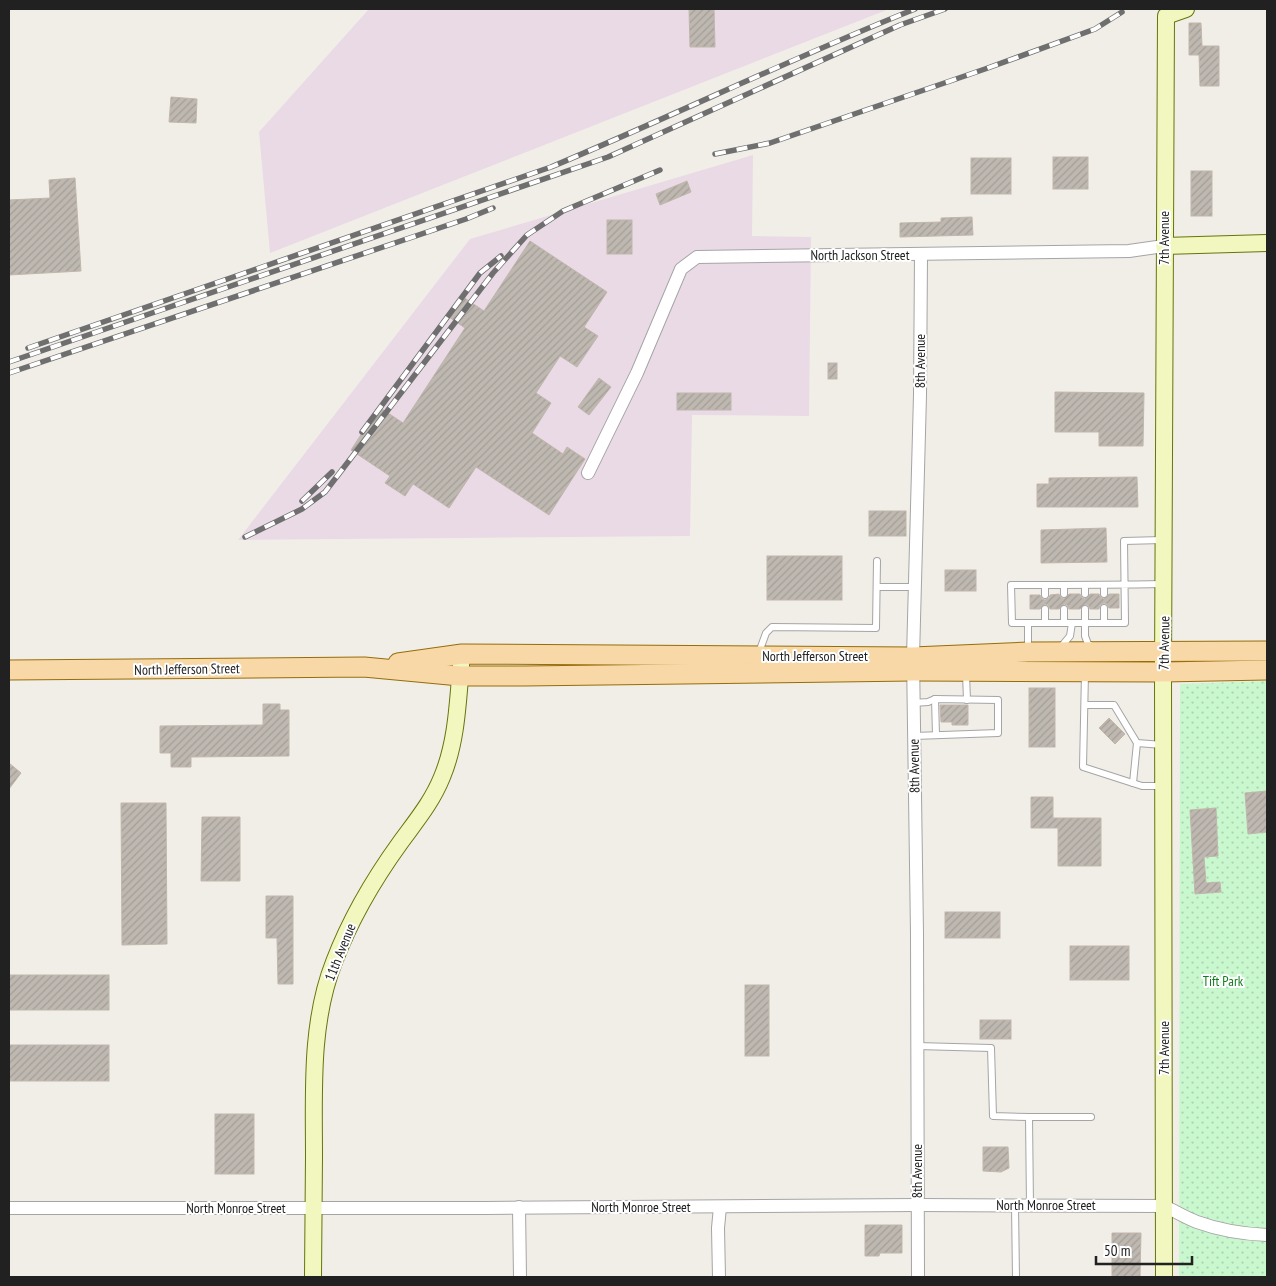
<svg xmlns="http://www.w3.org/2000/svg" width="1276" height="1286" font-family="'PT Sans Narrow',sans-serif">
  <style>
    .industrial { fill: #e9dae6 }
    .park { fill: url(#park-dots) }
    .building { fill: url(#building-hatch); stroke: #c2b6ab }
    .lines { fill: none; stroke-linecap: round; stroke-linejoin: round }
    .lane-casing { stroke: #a5a5a5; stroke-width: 8 }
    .street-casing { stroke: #a5a5a5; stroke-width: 14 }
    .secondary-casing { stroke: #65750b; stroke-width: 18 }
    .primary-casing { stroke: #966d08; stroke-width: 21 }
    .lane { stroke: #fff; stroke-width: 6 }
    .street { stroke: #fff; stroke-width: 12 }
    .secondary { stroke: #f2f7c0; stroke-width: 16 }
    .primary { stroke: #f7d8a6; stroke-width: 19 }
    .rail-casing { stroke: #6f6f6f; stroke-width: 5.5 }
    .rail { stroke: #fff; stroke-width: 4; stroke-dasharray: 11; stroke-linecap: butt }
    .labels { text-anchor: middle; stroke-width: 4; stroke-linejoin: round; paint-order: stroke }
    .street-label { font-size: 14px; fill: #212121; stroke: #fff }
    .park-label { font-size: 14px; fill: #127c1f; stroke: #fff }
  </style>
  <defs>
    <pattern id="park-dots" width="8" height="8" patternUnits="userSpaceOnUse" patternTransform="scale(1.25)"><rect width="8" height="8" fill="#c9f7ce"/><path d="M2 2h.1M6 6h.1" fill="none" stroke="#acd3b1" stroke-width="1.8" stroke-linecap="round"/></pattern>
    <pattern id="building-hatch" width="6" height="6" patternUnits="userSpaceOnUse" patternTransform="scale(1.25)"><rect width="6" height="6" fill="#beb8b1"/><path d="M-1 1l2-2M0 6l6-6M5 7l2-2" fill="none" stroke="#a39e98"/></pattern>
  </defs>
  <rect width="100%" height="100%" fill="#f1eee8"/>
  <g class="industrial">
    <path d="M369 9H889L270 253 259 132Z"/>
    <path d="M753 155 752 236 811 237 809 416 692 415 690 536 238 540 470 239Z"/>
  </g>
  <path class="park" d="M1267 681V1277H1179L1180 684Z"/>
  <g class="building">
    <path d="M689 9H714L715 47H690Z"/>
    <path d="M1189 23H1201L1202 46H1219V86H1200L1199 55H1189Z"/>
    <path d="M171 97 197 99 196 123 169 122Z"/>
    <rect x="1053" y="157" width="35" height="32"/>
    <rect x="971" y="158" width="40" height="36"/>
    <rect x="1191" y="171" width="21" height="45"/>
    <path d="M75 178 81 271 9 275V200L50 198 49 180Z"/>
    <path d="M687 181 691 192 660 205 656 194Z"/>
    <path d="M972 217 973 235 900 237V223L941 222V218Z"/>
    <rect x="607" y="220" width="25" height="34"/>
    <path d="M530 241 607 292 584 327 598 336 577 367 560 356 536 393 551 403 532 433 563 454 567 447 585 459 549 515 476 467 449 508 413 484 405 496 385 483 390 476 351 450 379 407 403 423 465 328 449 317 463 297 484 311Z"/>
    <rect x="828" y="363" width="9" height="16"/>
    <path d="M599 378 611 387 589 415 578 407Z"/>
    <path d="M1055 392 1144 393 1143 446H1099V432H1055Z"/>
    <rect x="677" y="393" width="54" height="17"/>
    <path d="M1137 477 1138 507H1037V484H1049V478Z"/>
    <rect x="869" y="511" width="37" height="25"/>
    <path d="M1106 528 1107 562 1041 563V530Z"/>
    <rect x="767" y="556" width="75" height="44"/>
    <rect x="945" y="570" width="31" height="21"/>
    <path d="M1059 594 1061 598 1064 599 1069 594H1080L1082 598 1085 599 1090 594H1099L1101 598 1104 599 1109 594H1119V608H1109L1107 604 1104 603 1100 605 1099 609H1090L1088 605 1085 604 1080 609H1069L1067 605 1064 604 1059 609H1050L1048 605 1045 604 1040 609H1030V595H1040L1042 599 1045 600 1049 598 1050 595Z"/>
    <rect x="1029" y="688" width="26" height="59"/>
    <path d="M263 704H280V710H289V756L191 757V767H171V753H160V726L263 725Z"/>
    <path d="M940 705H968V725H952V722H941Z"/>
    <path d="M1109 718 1125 734 1115 744 1099 728Z"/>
    <path d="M9 763 21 773 9 789Z"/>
    <path d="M1267 791V832L1248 834 1245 793Z"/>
    <path d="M1031 797H1053V818H1101V866H1058V828H1031Z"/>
    <path d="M121 803H166L167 944 122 945Z"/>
    <path d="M1216 808 1218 856 1204 857 1206 883 1220 882 1221 892 1195 894 1190 810Z"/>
    <path d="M202 817H240V881H201Z"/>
    <path d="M266 896H293V984H278L277 938H266Z"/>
    <rect x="945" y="912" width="55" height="26"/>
    <rect x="1070" y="946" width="59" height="34"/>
    <rect x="9" y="975" width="100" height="35"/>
    <rect x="745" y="985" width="24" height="71"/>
    <rect x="980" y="1020" width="31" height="19"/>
    <rect x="9" y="1045" width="100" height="36"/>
    <rect x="215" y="1114" width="39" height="60"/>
    <path d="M983 1147H1008L1009 1168 1001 1172 983 1171Z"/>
    <path d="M865 1225H902V1253H880L879 1256H865Z"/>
    <path d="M1112 1233H1141L1140 1277H1112Z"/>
  </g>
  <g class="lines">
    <g class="lane-casing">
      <g id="lane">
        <path d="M1162 540 1124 541 1125 623H1012L1011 585C1062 585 1112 585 1163 584"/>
        <path d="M1045 585V595"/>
        <path d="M1064 585V594"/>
        <path d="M1085 585V594"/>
        <path d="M1104 585V594"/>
        <path d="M877 587H914"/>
        <path d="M1104 608V623"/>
        <path d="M1045 609V623"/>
        <path d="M1064 609V623"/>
        <path d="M1085 609V636L1088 644 1094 647"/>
        <path d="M1060 648 1070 636 1072 623"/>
        <path d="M1028 651V623"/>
        <path d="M758 655 766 633 772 627 876 628 877 561"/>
        <path d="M1085 673 1083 767 1142 786H1161"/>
        <path d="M966 674 967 700"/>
        <path d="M935 699 936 735"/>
        <path d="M913 703 928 702 935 699 998 700V733L914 736"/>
        <path d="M1085 705H1114L1137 743 1163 745"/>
        <path d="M1133 783 1137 743"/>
        <path d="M917 1046 991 1048 993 1116 1029 1117 1030 1206"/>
        <path d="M1029 1117H1091"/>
        <path d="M1015 1206 1016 1277"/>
      </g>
    </g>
    <g class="street-casing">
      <g id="street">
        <path d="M588 473 637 373 681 269 697 257 1129 251 1164 246"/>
        <path d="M519 1207 520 1277"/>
        <path d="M9 1208H486L917 1205 1164 1206C1175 1211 1186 1218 1197 1222 1219 1230 1244 1234 1267 1235"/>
        <path d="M719 1277 718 1228 720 1207"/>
        <path d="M918 1277 917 933 913 657 920 395 921 255"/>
      </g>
    </g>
    <g class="secondary-casing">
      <g id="secondary">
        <path d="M1164 246 1267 243"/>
        <path d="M313 1277C313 1237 314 1197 314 1156 314 1092 310 1023 334 962 350 920 374 879 400 843 416 821 432 802 442 777 458 739 458 694 462 654"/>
        <path d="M1164 1277 1163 672 1166 16 1186 9"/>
      </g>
    </g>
    <g class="primary-casing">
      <g id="primary">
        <path d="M398 663 462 654 913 657 1028 652 1267 651"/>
        <path d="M9 670 364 667 460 676H524L913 671 1163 672 1267 670"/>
      </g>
    </g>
    <use href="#lane" class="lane"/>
    <use href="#street" class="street"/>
    <use href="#secondary" class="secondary"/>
    <use href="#primary" class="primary"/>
    <g class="rail-casing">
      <g id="rail">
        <path d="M715 154 770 143 985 69 1095 29 1122 12"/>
        <path d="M28 348 551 167C673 116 792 58 915 9"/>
        <path d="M9 362 608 157 900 25 945 9"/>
        <path d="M9 373 466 219 493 208"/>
        <path d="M362 432 480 273 501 256"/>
        <path d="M302 501 332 472"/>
        <path d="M245 537 302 509 325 492 493 273 527 235 563 211 660 170"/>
      </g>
    </g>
    <use href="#rail" class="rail"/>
  </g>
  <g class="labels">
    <g class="street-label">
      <text transform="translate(1164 238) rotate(-90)" y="5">7th Avenue</text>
      <text x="860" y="260">North Jackson Street</text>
      <text transform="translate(920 361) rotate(-90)" y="5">8th Avenue</text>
      <text transform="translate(1164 643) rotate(-89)" y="5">7th Avenue</text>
      <text x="815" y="661">North Jefferson Street</text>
      <text transform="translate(187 669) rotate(-1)" y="5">North Jefferson Street</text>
      <text transform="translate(914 766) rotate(-91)" y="5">8th Avenue</text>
      <text transform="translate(340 952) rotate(-68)" y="5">11th Avenue</text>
      <text transform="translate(1164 1048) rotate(-90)" y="5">7th Avenue</text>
      <text transform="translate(917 1171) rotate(-90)" y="5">8th Avenue</text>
      <text x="1046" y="1210">North Monroe Street</text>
      <text x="641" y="1212">North Monroe Street</text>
      <text x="236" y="1213">North Monroe Street</text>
    </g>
    <g class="park-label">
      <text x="1223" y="986">Tift Park</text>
    </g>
  </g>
  <rect width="1276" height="1286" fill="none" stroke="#212121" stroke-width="20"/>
  <path d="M1096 1256v8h96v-8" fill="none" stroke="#212121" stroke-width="2.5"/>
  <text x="1104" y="1256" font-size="15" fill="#212121" stroke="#ffffff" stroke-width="4" paint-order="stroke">50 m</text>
</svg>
